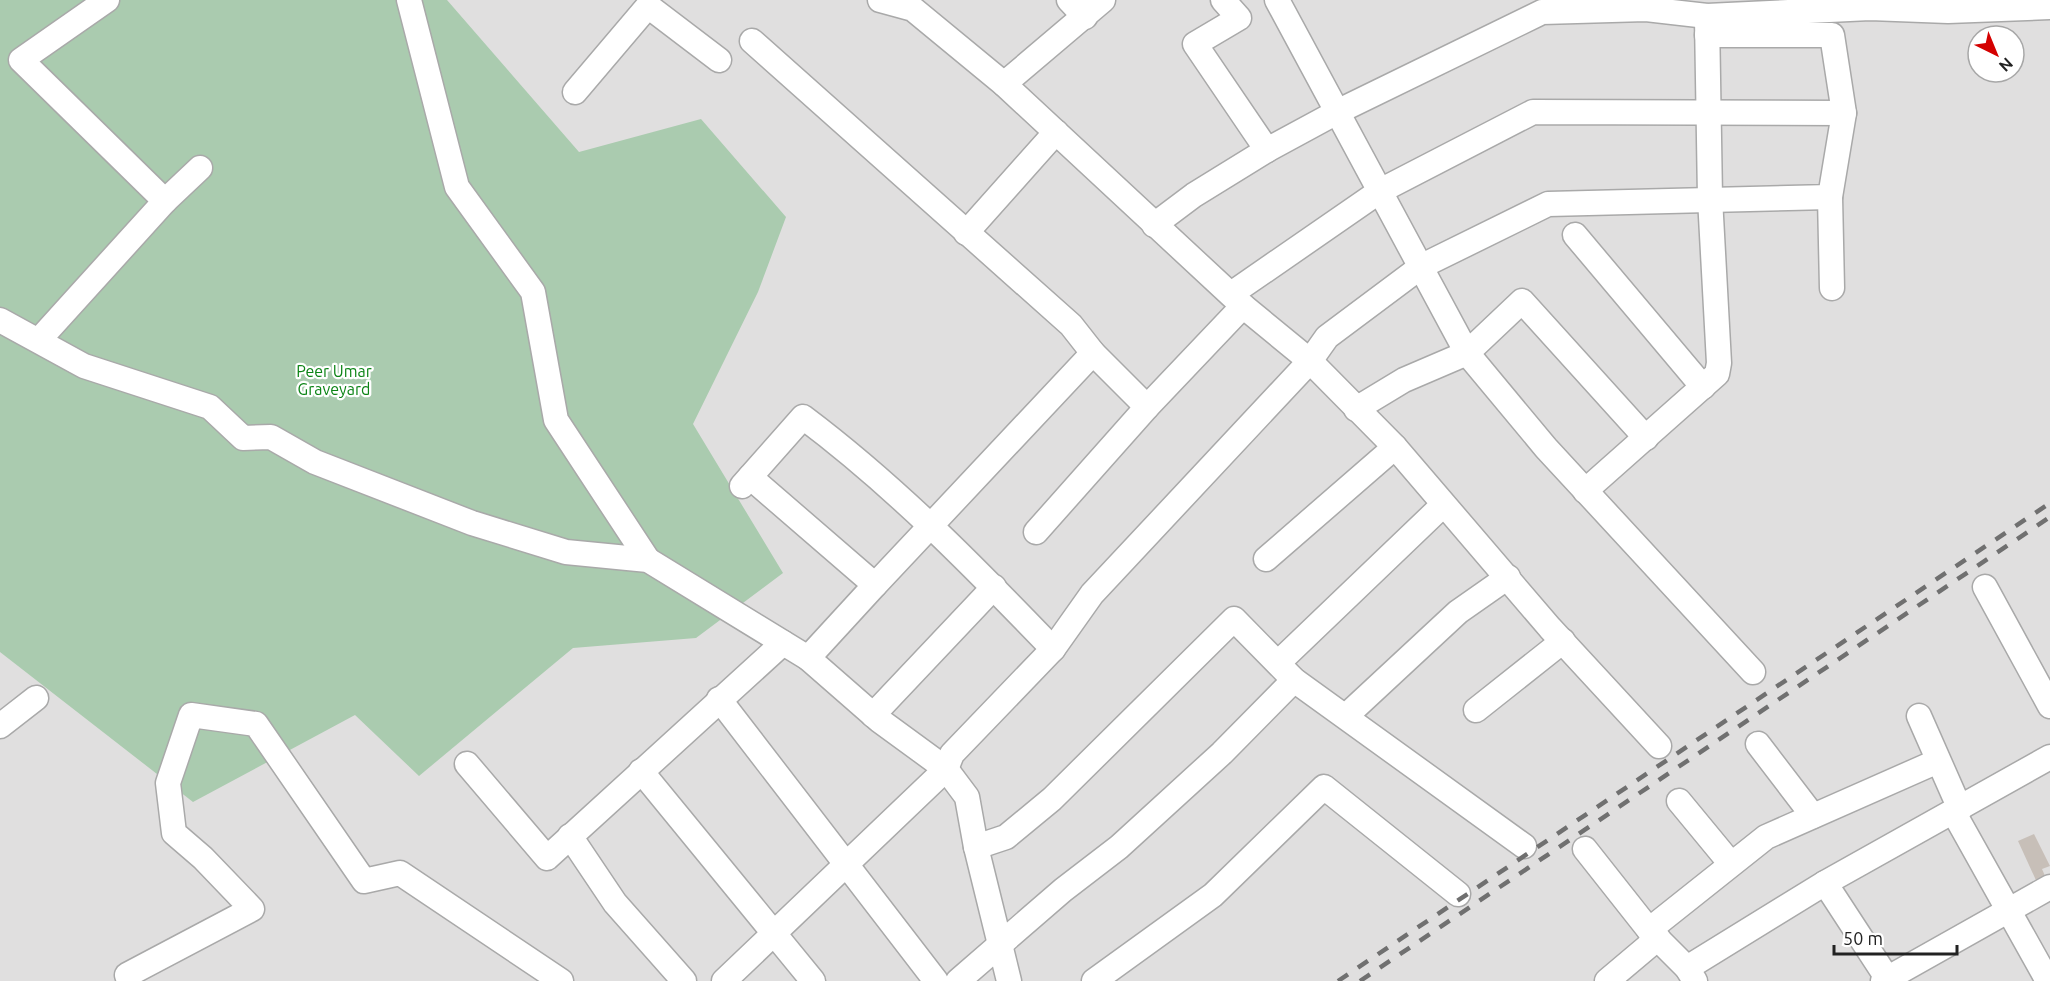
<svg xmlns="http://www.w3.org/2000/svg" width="2050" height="981" font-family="Ubuntu,sans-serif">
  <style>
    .residential { fill: #e0dfdf; fill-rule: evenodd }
    .cemetery { fill: #aacbaf }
    .building { fill: #c7bfb8 }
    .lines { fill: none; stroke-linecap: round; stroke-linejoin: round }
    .minor-casing { stroke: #a9a9a9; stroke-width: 27 }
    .minor { stroke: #fff; stroke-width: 24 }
    .rail { stroke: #707070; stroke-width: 4.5; stroke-dasharray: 12 12; stroke-linecap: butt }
    .labels { text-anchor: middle; stroke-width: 4.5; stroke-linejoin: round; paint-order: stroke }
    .park-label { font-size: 16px; fill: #0c8416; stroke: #fff }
  </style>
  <rect width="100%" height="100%" fill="#f2efe9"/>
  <path class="residential" d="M0 0H2050V981H0ZM1978 36H2014V72H1978Z"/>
  <path class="cemetery" d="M0 0H447L579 152 701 119 786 217 758 292 693 424 783 573 696 638 573 648 419 776 355 715 193 802 0 652Z"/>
  <path class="building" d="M2034 834 2050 866 2042 869 2049 885 2040 889 2018 841Z"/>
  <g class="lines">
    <g class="minor-casing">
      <g id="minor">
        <path d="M107 0 21 60 165 201"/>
        <path d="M409 0 457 187 533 292 556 420 648 560"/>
        <path d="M880 0 913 9 1004 84 1243 306 1310 361 1395 447 1550 628 1659 746"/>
        <path d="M1069 0 1085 17"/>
        <path d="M1223 0 1239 18 1195 44 1267 150"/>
        <path d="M1277 0 1467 353 1546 448 1753 672"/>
        <path d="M752 41 1071 325 1093 353 1147 407"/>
        <path d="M1004 84 1103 0"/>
        <path d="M575 92 648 6 719 60"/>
        <path d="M1830 197 1832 288"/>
        <path d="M1154 225 1194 195 1267 150 1339 111 1542 12 1646 9 1707 16 1870 8 1948 11 2050 7"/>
        <path d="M966 233 1056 132"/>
        <path d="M1575 235 1703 387"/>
        <path d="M1231 294 1380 191 1533 112 1844 113 1832 35H1707"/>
        <path d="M0 320 84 366 210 407 243 438 271 437 315 462 472 523 566 552 648 560 808 658"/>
        <path d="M39 340 165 201 200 168"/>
        <path d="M1356 409 1404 380 1467 353 1522 301 1646 438"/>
        <path d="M750 477 875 585 808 658 879 720 946 769 967 797 976 847"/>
        <path d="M742 486 803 417C895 486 974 567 1053 649"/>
        <path d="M1585 491 1717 374 1719 363 1710 198 1707 19"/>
        <path d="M1036 532 1147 407 1243 306"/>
        <path d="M1266 559 1395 447"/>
        <path d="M875 585 1093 353"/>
        <path d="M1985 587 2050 706"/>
        <path d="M1278 663 1443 505"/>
        <path d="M719 699 936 981"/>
        <path d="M1476 710 1563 641"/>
        <path d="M873 715 994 587"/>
        <path d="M1346 716 1458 612 1508 577"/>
        <path d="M1919 716 1960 809"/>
        <path d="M0 726 36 698"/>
        <path d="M1758 744 1813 816"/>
        <path d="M467 764 547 858 783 643"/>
        <path d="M641 771 813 981"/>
        <path d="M1679 801 1731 864"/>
        <path d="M1954 813 2048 981"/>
        <path d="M570 836 615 903 684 981"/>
        <path d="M1585 849 1649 930 1687 968 1695 981"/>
        <path d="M1825 883 2050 757"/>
        <path d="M1649 930 1766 837 1938 761"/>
        <path d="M1687 968 1825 883 1889 981"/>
        <path d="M129 981 127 975 252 909 203 858 174 833 168 783 191 715 256 724 364 881 400 873 561 981"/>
        <path d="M724 981 946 769 952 754 1053 649 1092 594 1310 361 1327 337 1422 266 1548 204 1830 197 1844 113"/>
        <path d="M958 981 1063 890 1119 847 1222 753 1294 680"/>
        <path d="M1009 981 976 847 1006 837 1052 799 1234 619 1294 680 1524 846"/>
        <path d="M1094 981 1213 895 1324 787 1458 894"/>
        <path d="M1607 981 1658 938"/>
        <path d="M1883 981 2050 887"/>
      </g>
    </g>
    <use href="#minor" class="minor"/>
    <g class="rail">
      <path d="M1338 981 2050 503"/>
      <path d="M1360 981 2050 517"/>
    </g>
  </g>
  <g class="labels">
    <g class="park-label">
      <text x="334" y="377">Peer Umar<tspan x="334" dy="18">Graveyard</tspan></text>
    </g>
  </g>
  <g transform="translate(1996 54) rotate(137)"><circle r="28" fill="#ffffff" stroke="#a7a7a7" stroke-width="1.5"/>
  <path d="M0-4.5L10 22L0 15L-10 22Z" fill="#d40000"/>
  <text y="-9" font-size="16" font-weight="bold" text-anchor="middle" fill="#222222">N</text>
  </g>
  <path d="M1834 945v9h123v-9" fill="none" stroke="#222222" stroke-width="3"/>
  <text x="1843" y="945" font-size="18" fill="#222222" stroke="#ffffff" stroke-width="4.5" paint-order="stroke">50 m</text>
</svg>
